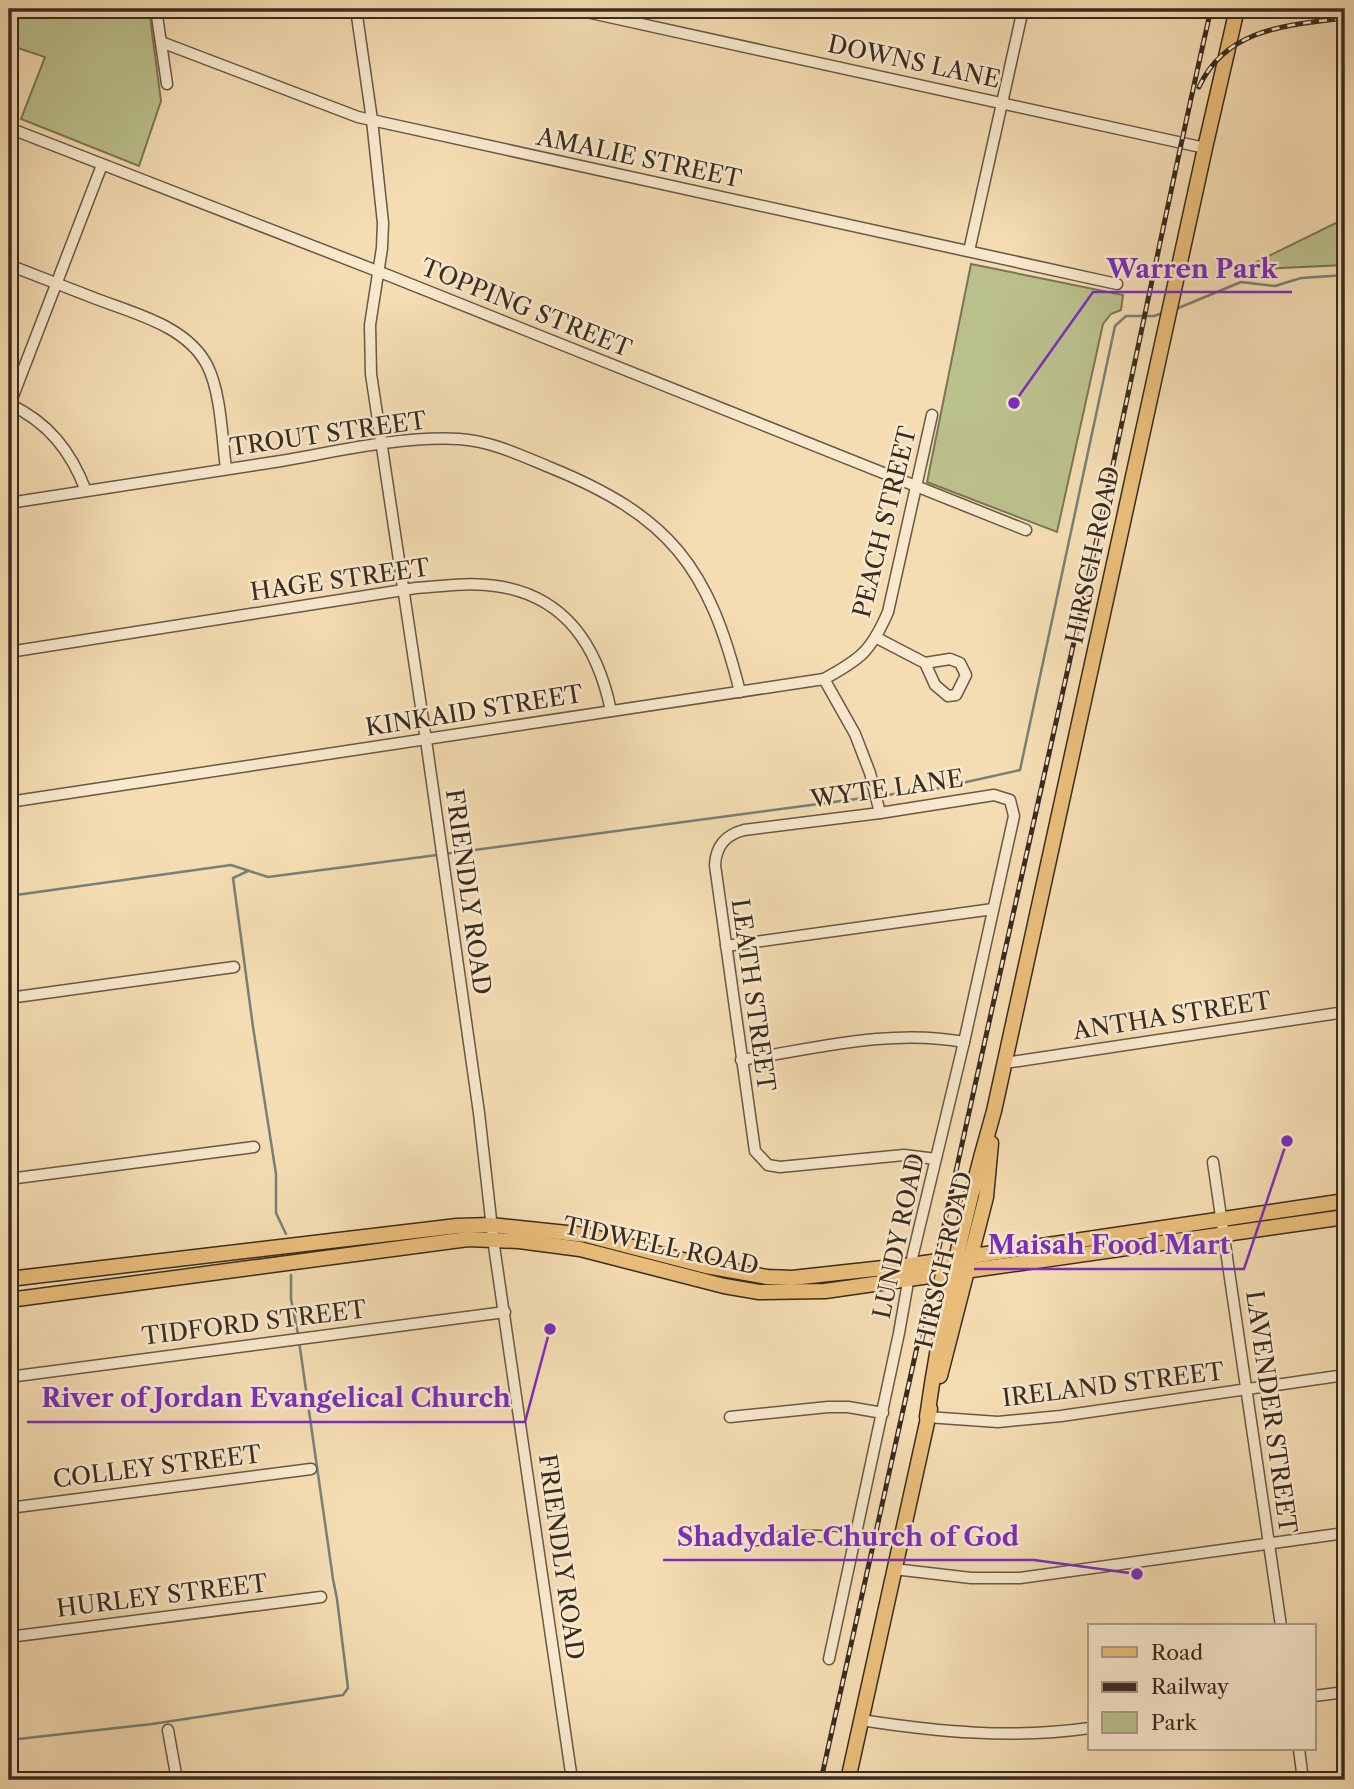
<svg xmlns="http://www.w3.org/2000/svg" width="1354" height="1789" font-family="'Libre Caslon Text',serif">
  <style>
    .green { fill: #bbc18d; stroke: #7a7656; stroke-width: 2 }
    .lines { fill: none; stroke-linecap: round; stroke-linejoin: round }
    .stream { stroke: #768179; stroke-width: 2.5 }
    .minor-casing { stroke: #685845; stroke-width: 13 }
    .major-casing { stroke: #392b20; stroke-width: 17 }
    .minor { stroke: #f8e9ce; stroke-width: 10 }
    .major { stroke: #eabe7a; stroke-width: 14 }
    .rail-casing { stroke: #392b20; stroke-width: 5 }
    .rail { stroke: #f8e9ce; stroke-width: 2.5; stroke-dasharray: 8; stroke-linecap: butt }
    .labels { text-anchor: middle; stroke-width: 5; stroke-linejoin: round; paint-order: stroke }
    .street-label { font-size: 24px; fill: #392b20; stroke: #f8e9ce }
    .leader { fill: none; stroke: #7b2cbf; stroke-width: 2.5 }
    .callout-dot { fill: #7b2cbf; stroke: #f8e9ce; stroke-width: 2.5 }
    .callout-label { font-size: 26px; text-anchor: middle; font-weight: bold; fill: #7b2cbf; stroke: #f8e9ce; stroke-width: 5; stroke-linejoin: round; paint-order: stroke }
  </style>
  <rect width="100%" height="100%" fill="#f5ddb3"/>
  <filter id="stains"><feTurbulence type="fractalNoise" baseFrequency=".00286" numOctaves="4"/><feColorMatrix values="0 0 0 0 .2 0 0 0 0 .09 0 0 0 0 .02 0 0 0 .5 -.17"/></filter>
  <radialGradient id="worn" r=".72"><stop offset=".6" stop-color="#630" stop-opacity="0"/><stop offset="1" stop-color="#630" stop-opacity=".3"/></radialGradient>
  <g class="green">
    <path d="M9 9H149L161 101 139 166 21 119 45 57 9 45Z"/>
    <path d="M1345 219V265L1240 270 1342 220Z"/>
    <path d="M971 264 1123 295 1121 310 1111 314 1103 324 1057 532 927 482Z"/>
  </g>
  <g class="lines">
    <g class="stream">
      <path d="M1176 309 1241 282 1275 286 1301 278 1345 275"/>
      <path d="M878 796 935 789 1020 770 1115 326 1126 316H1154L1163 313"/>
      <path d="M444 854 871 797"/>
      <path d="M248 871 233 878 253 1027 276 1174V1213L286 1234"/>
      <path d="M9 896 231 865 268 877 437 855"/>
      <path d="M291 1275V1299L298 1334"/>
      <path d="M9 1740 152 1724 343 1695 348 1688 337 1599 333 1579 299 1341"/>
    </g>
    <g class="minor-casing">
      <g id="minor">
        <path d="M156 9 167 84"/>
        <path d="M356 9 372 120 383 223 382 248 370 325 371 374 426 740 479 1113 494 1246 572 1780"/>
        <path d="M573 9 1205 148"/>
        <path d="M161 42 358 117 1117 284"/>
        <path d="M9 128 390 276 1026 530"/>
        <path d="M969 251 1023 9"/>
        <path d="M9 265C37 276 65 287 94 298 132 313 186 325 207 365 221 392 222 438 226 469"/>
        <path d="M9 404C48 422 71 451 86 491"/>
        <path d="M10 404 102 165"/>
        <path d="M9 503C99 489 190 475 281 461 339 451 400 436 459 439 491 441 520 455 549 467 670 516 709 567 740 692"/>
        <path d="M877 638 925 663 950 659 960 663 966 675 956 695 948 696 935 685 925 663"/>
        <path d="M9 652 416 588C442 586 470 582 496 586 567 596 598 648 611 711"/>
        <path d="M824 679 855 734 870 773 880 813"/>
        <path d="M9 802 824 679C861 659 871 651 888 612L932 415"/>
        <path d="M726 946 993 909"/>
        <path d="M9 998 234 967"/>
        <path d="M741 1060C814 1049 891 1028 964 1042"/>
        <path d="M1005 1063 1345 1012"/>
        <path d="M1213 1162 1281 1626"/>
        <path d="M9 1179 254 1147"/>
        <path d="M9 1377 505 1312"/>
        <path d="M730 1417 828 1407H848L883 1413"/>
        <path d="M927 1417 998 1422 1061 1416 1345 1375"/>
        <path d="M9 1508 311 1469"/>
        <path d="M748 1541C785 1536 818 1532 855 1541"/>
        <path d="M894 1569 971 1578H1020L1345 1533"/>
        <path d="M9 1637 321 1597"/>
        <path d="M829 1659 899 1333 913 1254 964 1042 1014 816 1010 800 994 795 880 813 744 830C725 835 716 846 715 865L755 1151 768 1165 780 1167 904 1155 936 1159"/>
        <path d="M1314 1696 1345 1692"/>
        <path d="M861 1720C938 1732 1012 1739 1090 1728"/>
        <path d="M168 1730 177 1780"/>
        <path d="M1299 1749 1303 1780"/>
      </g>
    </g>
    <g class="major-casing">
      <g id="major">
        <path d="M9 1279 457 1226 491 1225 586 1235 706 1266 767 1277 792 1278 911 1265 1345 1201"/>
        <path d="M9 1300 468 1239 519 1241 580 1249 724 1286 759 1292 825 1291 1345 1217"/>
        <path d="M940 1376 986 1197 991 1143"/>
        <path d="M927 1417C942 1310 964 1215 994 1111L1205 148 1237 9"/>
        <path d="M848 1780 930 1409"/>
      </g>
    </g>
    <use href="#minor" class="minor"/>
    <use href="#major" class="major"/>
    <g class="rail-casing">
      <g id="rail">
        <path d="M1199 87C1226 28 1288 25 1345 18"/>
        <path d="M821 1780C912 1371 1002 961 1094 552 1134 371 1170 189 1211 9"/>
      </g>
    </g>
    <use href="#rail" class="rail"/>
  </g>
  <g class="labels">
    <g class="street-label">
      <text transform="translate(914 62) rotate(12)" y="8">DOWNS LANE</text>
      <text transform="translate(639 158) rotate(12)" y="8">AMALIE STREET</text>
      <text transform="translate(526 308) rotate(22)" y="8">TOPPING STREET</text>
      <text transform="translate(328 434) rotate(-8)" y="8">TROUT STREET</text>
      <text transform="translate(885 522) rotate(-76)" y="8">PEACH STREET</text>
      <text transform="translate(1093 555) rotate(-78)" y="8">HIRSCH ROAD</text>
      <text transform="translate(340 580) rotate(-8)" y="8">HAGE STREET</text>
      <text transform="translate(474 711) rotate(-9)" y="8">KINKAID STREET</text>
      <text transform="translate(887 789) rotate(-8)" y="8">WYTE LANE</text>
      <text transform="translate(468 892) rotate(82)" y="8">FRIENDLY ROAD</text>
      <text transform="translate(753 995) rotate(82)" y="8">LEATH STREET</text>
      <text transform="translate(1172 1016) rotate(-9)" y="8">ANTHA STREET</text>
      <text transform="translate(899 1236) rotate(-78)" y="8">LUNDY ROAD</text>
      <text transform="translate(661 1246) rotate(12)" y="8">TIDWELL ROAD</text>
      <text transform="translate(944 1260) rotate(-77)" y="8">HIRSCH ROAD</text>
      <text transform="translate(254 1323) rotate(-7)" y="8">TIDFORD STREET</text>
      <text transform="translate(1113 1385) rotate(-7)" y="8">IRELAND STREET</text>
      <text transform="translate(1271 1412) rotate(82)" y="8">LAVENDER STREET</text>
      <text transform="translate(157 1467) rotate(-7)" y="8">COLLEY STREET</text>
      <text transform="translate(561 1557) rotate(82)" y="8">FRIENDLY ROAD</text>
      <text transform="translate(162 1596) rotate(-7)" y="8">HURLEY STREET</text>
    </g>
  </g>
  <path class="leader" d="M1014 403L1093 292H1292M1287 1141L1244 1269H974M550 1329L525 1422H27M1137 1574L1034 1560H663"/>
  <g class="callout-dot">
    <circle cx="1014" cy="403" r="7"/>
    <circle cx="1287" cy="1141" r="7"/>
    <circle cx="550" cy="1329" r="7"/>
    <circle cx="1137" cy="1574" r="7"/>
  </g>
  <g class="callout-label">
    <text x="1192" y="278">Warren Park</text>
    <text x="1109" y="1254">Maisah Food Mart</text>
    <text x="276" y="1407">River of Jordan Evangelical Church</text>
    <text x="848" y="1546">Shadydale Church of God</text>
  </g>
  <rect width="1354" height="1789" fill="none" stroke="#f5ddb3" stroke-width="35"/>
  <rect x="10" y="10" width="1333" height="1768" fill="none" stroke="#392b20" stroke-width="3.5"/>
  <rect x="18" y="18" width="1319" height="1754" fill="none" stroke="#392b20" stroke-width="2"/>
  <rect x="1088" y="1624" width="228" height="126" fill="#f8e9ce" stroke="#ac9d88" stroke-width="2"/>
  <rect x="1102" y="1647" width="35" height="10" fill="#eabe7a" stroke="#ac9d88" stroke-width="2"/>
  <text x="1151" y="1660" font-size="21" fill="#392b20">Road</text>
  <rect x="1102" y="1682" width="35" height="10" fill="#392b20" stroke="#ac9d88" stroke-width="2"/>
  <text x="1151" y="1694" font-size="21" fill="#392b20">Railway</text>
  <rect x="1102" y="1712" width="35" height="21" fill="#bbc18d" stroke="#ac9d88" stroke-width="2"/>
  <text x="1151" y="1730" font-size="21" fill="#392b20">Park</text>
  <rect width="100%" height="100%" filter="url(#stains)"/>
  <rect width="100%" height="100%" fill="url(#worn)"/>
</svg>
